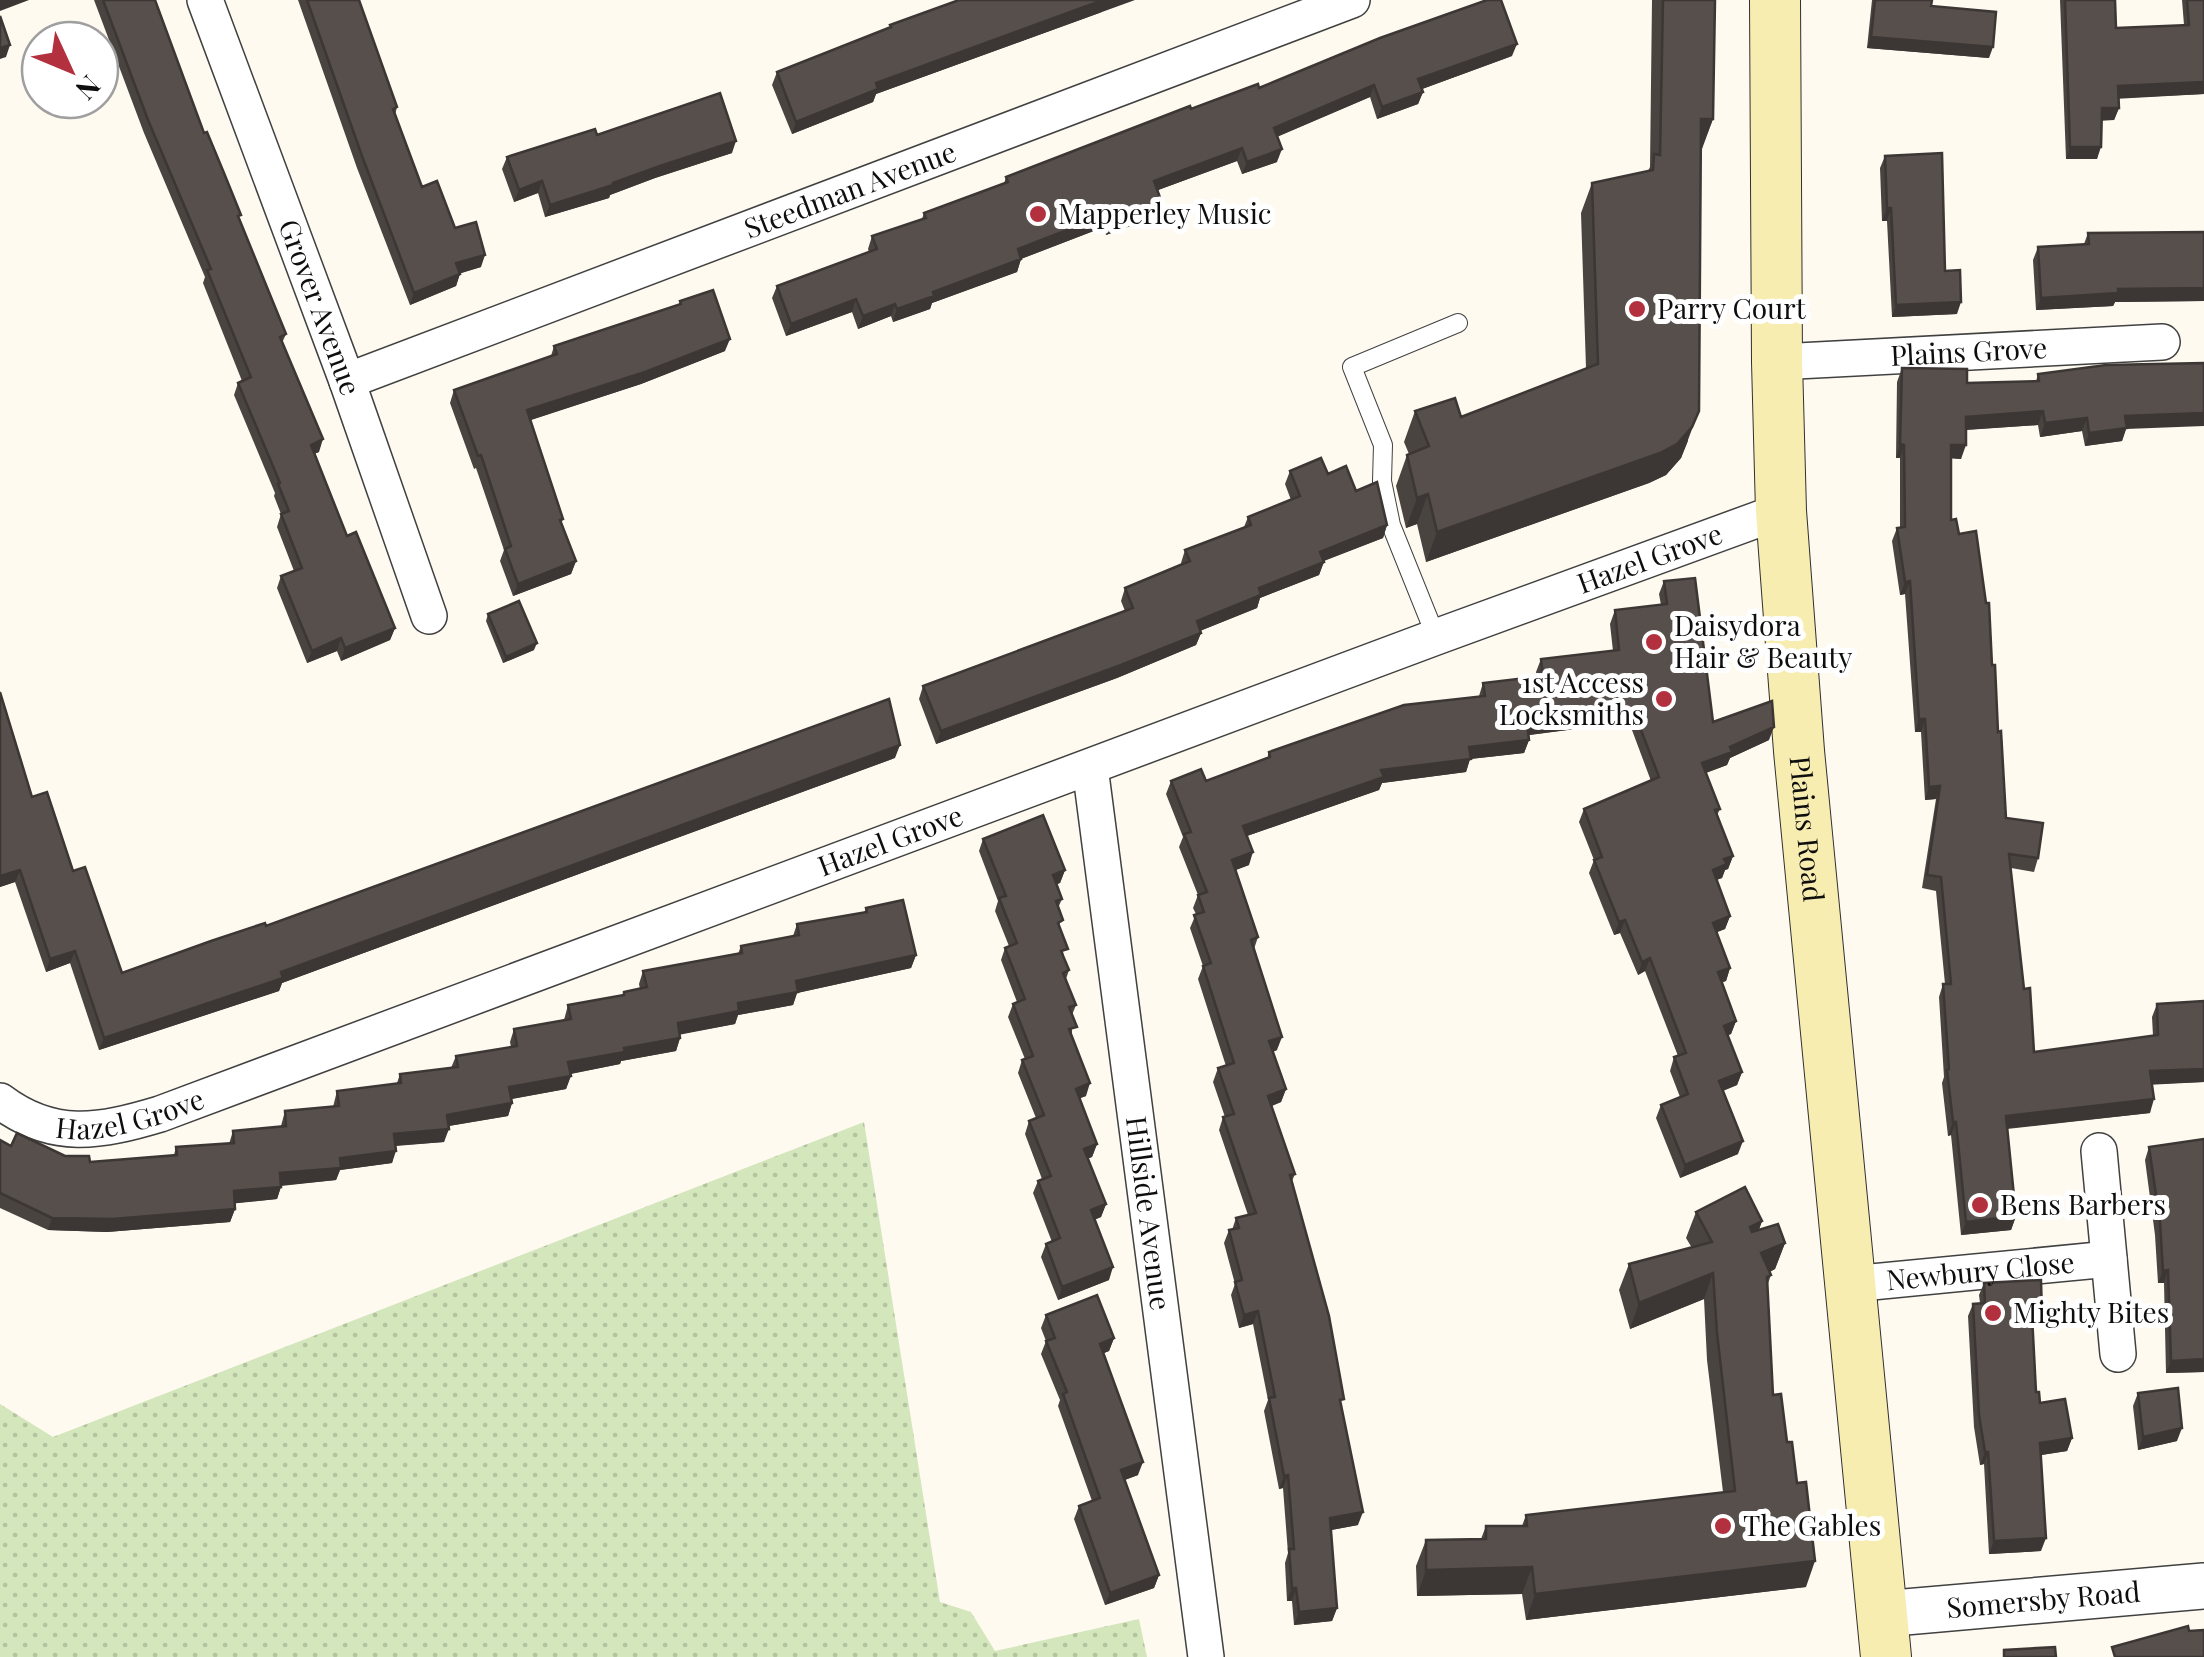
<svg xmlns="http://www.w3.org/2000/svg" width="2204" height="1657" font-family="'Playfair Display',serif">
  <style>
    .green { fill: url(#green-dots) }
    .lines { fill: none; stroke-linecap: round; stroke-linejoin: round }
    .service-casing { stroke: #414141; stroke-width: 20 }
    .minor-casing { stroke: #414141; stroke-width: 38 }
    .tertiary-casing { stroke: #414141; stroke-width: 48 }
    .secondary-casing { stroke: #303030; stroke-width: 52 }
    .service { stroke: #fff; stroke-width: 18 }
    .minor { stroke: #fff; stroke-width: 35 }
    .tertiary { stroke: #fff; stroke-width: 45 }
    .secondary { stroke: #f8edb1; stroke-width: 50 }
    .wall { fill: #4a4440 }
    .shaded-wall { fill: #3c3734 }
    .building { fill: #564f4b; stroke: #3c3734; stroke-width: 2.5 }
    .poi-dot { fill: #b3313e; stroke: #fff; stroke-width: 4 }
    .labels { text-anchor: middle; stroke-width: 10; stroke-linejoin: round; paint-order: stroke }
    .street-label { font-size: 28px; fill: #0e0e0e; stroke: #fff }
    .poi-label { font-size: 28px; fill: #0e0e0e; stroke: #fff; text-anchor: start }
  </style>
  <defs>
    <pattern id="green-dots" width="8" height="8" patternUnits="userSpaceOnUse" patternTransform="scale(2.5)"><rect width="8" height="8" fill="#d4e6bc"/><path d="M2 2h.1M6 6h.1" fill="none" stroke="#b5c4a0" stroke-width="1.8" stroke-linecap="round"/></pattern>
  </defs>
  <rect width="100%" height="100%" fill="#fefaf0"/>
  <path class="green" d="M864 1122 940 1602 971 1612 995 1651 1139 1619 1147 1657H0V1404L53 1437Z"/>
  <g class="lines">
    <g class="service-casing">
      <path id="service" d="M1436 637 1391 525 1382 481 1383 445 1352 367 1458 323"/>
    </g>
    <g class="minor-casing">
      <g id="minor">
        <path id="s1" d="M205 0 347 381 429 616"/>
        <path id="s2" d="M1777 362 2162 342"/>
        <path id="s3" d="M347 381 1352 0"/>
        <path id="s4" d="M1090 767 1206 1657"/>
        <path id="s5" d="M0 1101C53 1141 100 1132 160 1114L1436 637 1781 511"/>
        <path d="M2099 1151 2118 1354"/>
        <path id="s6" d="M1851 1284 2109 1259"/>
      </g>
    </g>
    <g class="tertiary-casing">
      <g id="tertiary">
        <path id="s7" d="M1882 1614 2204 1586"/>
      </g>
    </g>
    <g class="secondary-casing">
      <g id="secondary">
        <path id="s8" d="M1775 0 1777 362 1781 511 1799 751 1886 1657"/>
      </g>
    </g>
    <use href="#service" class="service"/>
    <use href="#minor" class="minor"/>
    <use href="#tertiary" class="tertiary"/>
    <use href="#secondary" class="secondary"/>
  </g>
  <g class="wall">
    <path d="M94 0H155L204 133 286 334 282 343 319 452 314 454 347 536 395 628 390 640 341 661 337 651 307 663 277 588 281 576 294 571 277 527 281 514 274 496 275 493 234 395 238 383 242 381 203 283 205 277 144 133Z"/>
    <path d="M298 0H359L397 107 395 115 422 187 455 228 481 267 460 273 456 286 410 305 357 168Z"/>
    <path d="M1652 0H1715L1713 119 1701 149 1688 441 1681 458 1666 475 1649 483 1426 562 1417 524 1406 528 1396 486 1407 455 1409 454 1404 442 1415 411 1461 417 1586 368 1581 213 1592 183 1648 171 1650 167Z"/>
    <path d="M1872 0H1932L1931 6 1989 58 1867 48Z"/>
    <path d="M2060 0H2115L2116 28 2184 25 2182 0H2204V94L2119 98V108L2114 120H2102L2097 159H2066Z"/>
    <path d="M1102 12 876 94 873 102 792 134 772 85 777 72 890 28V25Z"/>
    <path d="M1512 56 1422 89 1423 92 1418 104 1377 119 1370 97 1277 137V162L1242 174 1237 161 1158 190 1162 203 1157 216 1106 235 1104 227 1021 259 1017 272 932 303 930 309 893 322 891 316 858 329 852 312 786 336 772 298 777 286 869 252 868 249 872 236 922 219 924 213 1004 184 1006 177 1191 109 1259 88Z"/>
    <path d="M597 135 732 153 655 178 610 195 609 198 545 217 538 193 514 202 502 169 507 157Z"/>
    <path d="M1885 156 1957 314 1892 317 1887 221H1882L1880 168Z"/>
    <path d="M2204 232V301L2115 302 2113 306 2036 310 2033 260 2038 247 2084 244 2088 233Z"/>
    <path d="M680 301 725 351 641 384 530 420 563 519 561 524 576 561 571 574 513 596 500 561 504 550 476 468 474 469 450 403 454 390 551 356 554 346 679 305Z"/>
    <path d="M1902 368 1967 383 2036 381 2038 374 2126 429 2122 441 2085 446 2082 431 2040 437 2038 425 1966 430 1961 459 1951 458V520L1959 534 1992 665 2006 818 2038 858 2034 872 2011 868 2024 989 2034 1052 2153 1036 2152 1017 2157 1004 2204 1001V1082L2152 1084 2150 1113 2007 1129 2016 1216 2011 1230 1961 1235 1951 1135 1948 1136 1942 1083 1944 1077 1939 997 1943 984H1945L1936 891 1922 888 1936 799 1925 800 1921 732H1915L1905 594 1900 595 1892 541 1897 528H1900V458H1896L1897 382Z"/>
    <path d="M1290 471 1328 474 1356 491 1387 525 1383 538 1324 561 1319 575 1260 598 1257 608 1200 631 1201 633 1196 645 1117 678 936 744 919 699 923 686 1125 611 1121 601 1125 588 1182 565 1181 563 1185 550 1244 527 1248 517 1291 500 1285 484Z"/>
    <path d="M1664 581 1713 722 1769 740 1730 758 1727 765 1706 773 1720 809 1717 815 1733 856 1728 869 1725 870 1722 878 1716 880 1730 916 1725 929 1716 932 1730 968 1726 981 1721 982 1736 1021 1731 1034 1728 1035 1742 1072 1737 1085 1723 1091 1738 1154 1680 1178 1656 1118 1661 1105 1680 1097 1670 1071 1674 1057 1678 1056 1645 971 1638 975 1620 933 1614 935 1589 873 1594 860 1579 822 1584 809 1651 781 1629 722 1528 735 1529 740 1524 753 1470 759 1466 772 1382 783 1379 790 1247 836 1249 865 1236 870 1258 937 1254 949 1277 1050 1273 1052 1286 1089 1281 1102 1272 1106 1295 1174 1292 1181 1341 1406 1358 1525 1331 1530 1337 1608 1332 1621 1294 1625 1292 1601H1287L1285 1563 1288 1553 1283 1488 1279 1489 1264 1411 1268 1400 1253 1324 1239 1328 1231 1295 1235 1284 1224 1243 1229 1230H1232L1236 1218 1248 1215 1219 1130 1223 1117H1225L1213 1082 1218 1068 1226 1066 1198 979 1203 966 1190 928 1196 914 1193 908 1198 895 1179 847 1183 837 1166 794 1171 781H1206L1267 758 1269 752 1479 696 1483 683 1537 677 1536 672 1541 659 1613 651 1610 624 1615 610 1661 605 1659 594Z"/>
    <path d="M488 614 534 650 503 663 486 621Z"/>
    <path d="M0 692 32 797 73 871 122 973 266 926 895 758 282 983 279 991 99 1050 70 963 46 972 15 882 0 887Z"/>
    <path d="M983 839 1065 870 1060 883 1056 884 1062 899 1058 908 1060 929 1064 958 1069 970 1066 979 1076 1005 1072 1015V1038L1086 1096 1079 1098 1097 1144 1092 1157 1088 1158 1106 1204 1101 1217 1094 1220 1109 1280 1058 1300 1041 1257 1046 1244 1052 1242 1033 1193 1038 1181 1042 1179 1025 1134 1029 1121 1036 1118 1018 1073 1022 1060 1025 1059 1008 1017 1013 1004 1017 1002 1001 960 1005 948 1009 946 995 911 998 901 979 851Z"/>
    <path d="M866 908 916 955 911 968 797 993 793 1005 738 1015 735 1024 680 1034V1038L676 1051 621 1061 620 1064 571 1074 566 1089 512 1099V1103L508 1116 448 1126 444 1142 396 1146 392 1163 340 1170 336 1180 281 1186 277 1199 235 1203V1209L230 1222 107 1232 48 1230 0 1208V1140L11 1146 65 1156 90 1162 174 1155 176 1147 229 1144 233 1131 281 1126 285 1111 333 1107 337 1091 397 1083 400 1074 451 1068 456 1056 511 1047 510 1042 514 1029 564 1020 568 1005 623 995 624 992 640 989 639 984 643 971 738 954 741 946 793 936 797 924 864 913Z"/>
    <path d="M2204 1139V1372L2166 1373 2164 1283H2158L2155 1235 2145 1160 2149 1147Z"/>
    <path d="M1696 1212 1762 1221 1759 1230 1785 1243 1775 1269 1770 1272 1771 1275 1767 1286 1773 1395 1806 1587 1526 1620 1522 1594 1417 1596 1416 1566 1426 1540 1481 1539 1486 1526H1522L1526 1515 1723 1492 1707 1360 1704 1299 1630 1329 1619 1290 1629 1264 1692 1248 1686 1238Z"/>
    <path d="M1984 1283 2042 1315 2038 1327 2032 1328 2036 1392 2040 1403 2072 1438 2067 1451 2041 1455V1551L1989 1554 1984 1464 1980 1465 1974 1427 1968 1316 1973 1304 1980 1303 1979 1295Z"/>
    <path d="M1046 1315 1114 1338 1109 1351 1104 1353 1138 1475 1125 1480 1159 1575 1154 1588 1105 1605 1074 1519 1079 1506 1092 1501 1058 1406 1060 1400 1041 1354 1046 1341 1041 1328Z"/>
    <path d="M2138 1393 2177 1441 2138 1450 2133 1406Z"/>
  </g>
  <g class="shaded-wall">
    <path d="M0 0H29L0 11Z"/>
    <path d="M1103 0H1135L876 94 873 102 792 134 796 122 876 83Z"/>
    <path d="M1871 37 1993 47 1989 58 1867 48Z"/>
    <path d="M1517 44 1512 56 1414 92 1418 79Z"/>
    <path d="M10 45 6 57 0 59V48Z"/>
    <path d="M2204 82V94L2114 99 2118 86Z"/>
    <path d="M1374 85 1370 97 1269 140 1274 128Z"/>
    <path d="M1423 92 1418 104 1377 119 1382 107Z"/>
    <path d="M2102 108H2119L2114 120 2098 121Z"/>
    <path d="M1701 119H1713L1702 149H1690Z"/>
    <path d="M736 141 732 153 655 178 610 195 609 198 545 217 550 205Z"/>
    <path d="M2070 147H2101L2097 159H2066Z"/>
    <path d="M1242 148 1237 161 1150 193 1154 181Z"/>
    <path d="M1282 149 1277 162 1242 174 1247 162Z"/>
    <path d="M542 181 538 193 514 202 519 190Z"/>
    <path d="M1162 203 1157 216 1106 235 1111 222Z"/>
    <path d="M1887 208H1891L1887 221H1882Z"/>
    <path d="M1108 214 1104 227 1013 262 1018 249Z"/>
    <path d="M485 255 481 267 452 276 456 263Z"/>
    <path d="M1021 259 1017 272 932 303 930 309 893 322 897 309 933 292Z"/>
    <path d="M460 274 456 286 410 305 414 293Z"/>
    <path d="M2204 288V301L2115 302 2113 306 2036 310 2041 298 2118 289Z"/>
    <path d="M856 299 852 312 786 336 791 324Z"/>
    <path d="M1961 302 1957 314 1892 317 1896 305Z"/>
    <path d="M895 304 891 316 858 329 863 316Z"/>
    <path d="M730 339 725 351 641 384 522 423 527 410Z"/>
    <path d="M1699 411 1681 458 1666 475 1649 483 1426 562 1437 532Z"/>
    <path d="M2043 411 2038 425 1962 430 1966 417Z"/>
    <path d="M2204 413V426L2126 429 2122 441 2085 446 2089 433 2125 416Z"/>
    <path d="M2087 418 2082 431 2040 437 2045 423Z"/>
    <path d="M323 439 319 452 306 457 311 445Z"/>
    <path d="M1900 444 1904 445 1900 458H1896Z"/>
    <path d="M1951 445H1966L1961 459 1946 458Z"/>
    <path d="M1428 494 1417 524 1406 528 1417 498Z"/>
    <path d="M1387 525 1383 538 1315 564 1320 552Z"/>
    <path d="M576 561 571 574 513 596 518 584Z"/>
    <path d="M1324 562 1319 575 1260 598 1257 608 1192 634 1197 621 1259 588Z"/>
    <path d="M1910 581 1905 594 1900 595 1905 582Z"/>
    <path d="M395 628 390 640 341 661 345 648Z"/>
    <path d="M1201 633 1196 645 1117 678 936 744 941 731Z"/>
    <path d="M341 638 337 651 307 663 312 651Z"/>
    <path d="M537 643 534 650 503 663 506 657Z"/>
    <path d="M1633 709 1629 722 1522 736 1527 723Z"/>
    <path d="M1919 719H1925L1921 732H1915Z"/>
    <path d="M1774 727 1769 740 1730 758 1727 765 1697 776 1702 763 1730 747Z"/>
    <path d="M1529 740 1524 753 1470 759 1466 772 1382 783 1379 790 1238 839 1243 826 1381 770 1469 747Z"/>
    <path d="M900 745 895 758 282 983 279 991 99 1050 104 1038Z"/>
    <path d="M1940 786 1936 799 1925 800 1929 787Z"/>
    <path d="M1253 852 1249 865 1227 873 1232 860Z"/>
    <path d="M1733 856 1728 869 1725 870 1722 878 1708 883 1713 870 1724 859Z"/>
    <path d="M20 870 15 882 0 887V876Z"/>
    <path d="M1065 870 1060 883 1048 888 1053 875Z"/>
    <path d="M1730 916 1725 929 1708 936 1713 923Z"/>
    <path d="M1625 920 1620 933 1614 935 1619 922Z"/>
    <path d="M75 951 70 963 46 972 50 959Z"/>
    <path d="M916 955 911 968 797 993 793 1005 738 1015 735 1024 673 1036 678 1023 738 1003 796 981Z"/>
    <path d="M1650 958 1645 971 1638 975 1642 962Z"/>
    <path d="M1730 968 1726 981 1713 986 1718 972Z"/>
    <path d="M1736 1021 1731 1034 1719 1039 1724 1026Z"/>
    <path d="M1282 1037 1277 1050 1265 1054 1269 1041Z"/>
    <path d="M680 1038 676 1051 621 1061 620 1064 564 1075 568 1062 624 1048Z"/>
    <path d="M2204 1069V1082L2146 1085 2150 1071Z"/>
    <path d="M1742 1072 1737 1085 1714 1094 1719 1081Z"/>
    <path d="M571 1076 566 1089 505 1100 509 1087Z"/>
    <path d="M1090 1083 1086 1096 1071 1102 1076 1089Z"/>
    <path d="M1286 1089 1281 1102 1263 1109 1268 1096Z"/>
    <path d="M2154 1099 2150 1113 2001 1129 2006 1116Z"/>
    <path d="M512 1103 508 1116 443 1127 447 1115Z"/>
    <path d="M1953 1122H1956L1951 1135 1948 1136Z"/>
    <path d="M449 1129 444 1142 389 1146 394 1134Z"/>
    <path d="M1743 1141 1738 1154 1680 1178 1685 1165Z"/>
    <path d="M1097 1144 1092 1157 1080 1162 1084 1149Z"/>
    <path d="M396 1151 392 1163 340 1170 336 1180 275 1186 280 1173 340 1158Z"/>
    <path d="M281 1187 277 1199 229 1204 234 1191Z"/>
    <path d="M1106 1204 1101 1217 1086 1223 1091 1210Z"/>
    <path d="M235 1209 230 1222 107 1232 48 1230 52 1218Z"/>
    <path d="M2016 1216 2011 1230 1961 1235 1966 1222Z"/>
    <path d="M1762 1221 1752 1247 1750 1227Z"/>
    <path d="M1785 1243 1775 1269 1752 1279 1761 1253Z"/>
    <path d="M1113 1267 1109 1280 1058 1300 1062 1287Z"/>
    <path d="M2168 1270 2164 1283H2158L2163 1271Z"/>
    <path d="M1713 1273 1704 1299 1630 1329 1639 1303Z"/>
    <path d="M1258 1311 1253 1324 1239 1328 1244 1315Z"/>
    <path d="M2032 1315H2042L2038 1327 2027 1328Z"/>
    <path d="M1114 1338 1109 1351 1096 1356 1100 1344Z"/>
    <path d="M2204 1359V1372L2166 1373 2171 1361Z"/>
    <path d="M2182 1428 2177 1441 2138 1450 2143 1437Z"/>
    <path d="M2072 1438 2067 1451 2035 1456 2040 1443Z"/>
    <path d="M1985 1452H1988L1984 1464 1980 1465Z"/>
    <path d="M1143 1462 1138 1475 1116 1483 1121 1470Z"/>
    <path d="M1288 1475 1283 1488 1279 1489 1284 1476Z"/>
    <path d="M1363 1512 1358 1525 1326 1531 1330 1518Z"/>
    <path d="M2046 1538 2041 1551 1989 1554 1994 1541Z"/>
    <path d="M1815 1561 1806 1587 1526 1620 1535 1594Z"/>
    <path d="M1532 1567 1522 1594 1417 1596 1426 1570Z"/>
    <path d="M1159 1575 1154 1588 1105 1605 1110 1593Z"/>
    <path d="M1292 1588H1296L1292 1601H1287Z"/>
    <path d="M1337 1608 1332 1621 1294 1625 1299 1612Z"/>
  </g>
  <g class="building">
    <path d="M103 0H155L204 133 207 132 224 173 241 215 238 216 286 334 280 337 323 439 311 445 347 536 356 532 395 628 345 648 341 638 312 651 281 576 302 568 281 514 289 511 278 484 280 483 238 383 251 377 207 270 211 269 148 120Z"/>
    <path d="M307 0H359L397 107 393 109 422 187 437 181 455 228 476 222 485 255 456 263 460 274 414 293 362 156Z"/>
    <path d="M959 0H1103L876 83 878 89 796 122 777 72 891 27 890 25Z"/>
    <path d="M1487 0H1501L1517 44 1418 79 1423 92 1382 107 1374 85 1274 128 1282 149 1247 162 1242 148 1154 181 1162 203 1111 222 1108 214 1018 249 1021 259 933 292 934 296 897 309 895 304 863 316 856 299 791 324 777 286 877 249 872 236 926 218 924 213 1008 182 1006 177 1190 106 1191 109 1258 84 1259 88 1380 38Z"/>
    <path d="M1663 0H1715L1713 119H1701L1699 411 1692 427 1677 444 1660 453 1437 532 1428 494 1417 498 1407 455 1429 446 1415 411 1455 398 1461 417 1598 364 1592 183 1653 170 1654 154 1660 155Z"/>
    <path d="M1875 0H1932L1931 6 1996 12 1993 47 1871 37Z"/>
    <path d="M2065 0H2115L2116 28 2189 25 2187 0H2204V82L2118 86 2119 108H2102L2101 147H2070Z"/>
    <path d="M0 16 10 45 0 48Z"/>
    <path d="M720 93 736 141 660 166 613 183V185L550 205 542 181 519 190 507 157 595 129 597 135Z"/>
    <path d="M1942 153 1945 271 1960 270 1961 302 1896 305 1891 208H1887L1885 156Z"/>
    <path d="M2204 232V288L2118 289V293L2041 298 2038 247 2089 244 2088 233Z"/>
    <path d="M713 290 730 339 645 372 527 410 563 519 560 520 576 561 518 584 505 549 511 546 481 455 478 456 454 390 557 354 554 346 681 304 680 301Z"/>
    <path d="M2204 363V413L2125 416 2127 428 2089 433 2087 418 2045 423 2043 411 1966 417V445H1951V520L1956 519 1959 534 1976 531 1986 603H1989L1992 665H1995L1998 732 2001 731 2006 818 2043 823 2038 858 2009 854 2024 989 2030 988 2034 1052 2158 1035 2157 1004 2204 1001V1069L2150 1071 2154 1099 2006 1116 2016 1216 1966 1222 1956 1122H1953L1947 1070 1949 1069 1943 984H1951L1941 877 1927 875 1940 786 1929 787 1925 719H1919L1910 581 1905 582 1897 528 1905 527 1904 445 1900 444 1902 368 1967 369V383L2039 381 2038 374 2106 365Z"/>
    <path d="M1321 458 1328 474 1346 466 1356 491 1377 482 1387 525 1320 552 1324 562 1259 588 1261 595 1197 621 1201 633 1121 665 941 731 923 686 1133 608 1125 588 1190 561 1185 550 1251 525 1248 517 1300 496 1290 471Z"/>
    <path d="M1695 578 1713 722 1772 701 1774 727 1730 747 1732 752 1702 763 1720 809 1715 810 1733 856 1724 859 1727 864 1713 870 1730 916 1713 923 1730 968 1718 972 1736 1021 1724 1026 1742 1072 1719 1081 1743 1141 1685 1165 1661 1105 1688 1094 1674 1057 1686 1053 1650 958 1642 962 1625 920 1619 922 1594 860 1602 857 1584 809 1659 777 1633 709 1527 723 1529 740 1469 747 1471 759 1381 770 1384 777 1243 826 1253 852 1232 860 1258 937 1251 940 1282 1037 1269 1041 1286 1089 1268 1096 1295 1174 1290 1175 1329 1316 1344 1399 1340 1400 1363 1512 1330 1518 1337 1608 1299 1612 1296 1588H1292L1289 1549H1294L1288 1475 1284 1476 1269 1398 1275 1397 1258 1311 1244 1315 1235 1282 1242 1280 1229 1230 1239 1228 1236 1218 1256 1213 1223 1117 1234 1114 1218 1068 1234 1063 1203 966 1211 963 1194 915 1204 912 1198 895 1207 892 1184 834 1191 832 1171 781 1201 769 1206 781 1270 757 1269 752 1404 705 1485 696 1483 683 1543 676 1541 659 1619 650 1615 610 1667 604 1664 581Z"/>
    <path d="M519 601 537 643 506 657 488 614Z"/>
    <path d="M0 692 32 797 47 792 73 871 85 867 122 973 211 941 265 923 266 926 889 699 900 745 281 972 283 978 104 1038 75 951 50 959 20 870 0 876Z"/>
    <path d="M1043 815 1065 870 1053 875 1062 899 1056 901 1063 920 1058 923 1068 949 1061 951 1069 970 1063 973 1076 1005 1069 1007 1077 1027 1069 1029 1090 1083 1076 1089 1097 1144 1084 1149 1106 1204 1091 1210 1113 1267 1062 1287 1046 1244 1060 1238 1038 1181 1051 1176 1029 1121 1044 1115 1022 1060 1033 1056 1013 1004 1025 999 1005 948 1017 943 999 898 1006 896 983 839Z"/>
    <path d="M903 900 916 955 796 981 798 992 738 1003 739 1011 678 1023 680 1038 624 1048 625 1052 568 1062 571 1076 509 1087 512 1103 447 1115 449 1129 394 1134 396 1151 340 1158 341 1168 280 1173 281 1187 234 1191 235 1209 112 1219 52 1218 0 1193V1140L11 1146 17 1133 65 1156H89L90 1162 177 1155 176 1147 234 1143 233 1131 286 1126 285 1111 339 1106 337 1091 401 1083 400 1074 458 1067 456 1056 517 1046 514 1029 571 1019 568 1005 624 995V992L647 987 643 971 742 953 741 946 799 935 797 924 867 912 866 908Z"/>
    <path d="M2204 1139V1359L2171 1361 2168 1270 2163 1271 2160 1222 2149 1147Z"/>
    <path d="M1745 1187 1762 1221 1750 1227 1752 1232 1778 1224 1785 1243 1761 1253 1771 1275 1767 1277 1773 1395 1781 1394 1787 1442H1792L1797 1483 1806 1482 1815 1561 1535 1594 1532 1567 1426 1570V1540L1486 1539V1526H1527L1526 1515 1735 1491 1717 1333 1713 1273 1639 1303 1629 1264 1712 1242 1696 1212Z"/>
    <path d="M2041 1280 2042 1315H2032L2036 1392H2039L2040 1403 2065 1399 2072 1438 2040 1443 2046 1538 1994 1541 1988 1452H1985L1979 1415 1973 1304 1985 1303 1984 1283Z"/>
    <path d="M1097 1295 1114 1338 1100 1344 1143 1462 1121 1470 1159 1575 1110 1593 1079 1506 1100 1498 1063 1394 1067 1392 1046 1341 1055 1338 1046 1315Z"/>
    <path d="M2178 1388 2182 1428 2143 1437 2138 1393Z"/>
    <path d="M2188 1626 2189 1631 2204 1630V1657H2115L2112 1647Z"/>
    <path d="M2055 1647 2056 1657H2004V1650Z"/>
  </g>
  <g class="poi-dot">
    <circle cx="1038" cy="214" r="10"/>
    <circle cx="1637" cy="309" r="10"/>
    <circle cx="1654" cy="642" r="10"/>
    <circle cx="1664" cy="699" r="10"/>
    <circle cx="1980" cy="1205" r="10"/>
    <circle cx="1993" cy="1313" r="10"/>
    <circle cx="1723" cy="1526" r="10"/>
  </g>
  <g class="labels">
    <g class="street-label">
      <text dy="10" stroke="none"><textPath href="#s3" startOffset="538">Steedman Avenue</textPath></text>
      <text dy="10" stroke="none"><textPath href="#s1" startOffset="328">Grover Avenue</textPath></text>
      <text dy="10" stroke="none"><textPath href="#s2" startOffset="192">Plains Grove</textPath></text>
      <text dy="10" stroke="none"><textPath href="#s5" startOffset="1758">Hazel Grove</textPath></text>
      <text dy="10" stroke="none"><textPath href="#s8" startOffset="830">Plains Road</textPath></text>
      <text dy="10" stroke="none"><textPath href="#s5" startOffset="948">Hazel Grove</textPath></text>
      <text dy="10" stroke="none"><textPath href="#s5" startOffset="138">Hazel Grove</textPath></text>
      <text dy="10" stroke="none"><textPath href="#s4" startOffset="450">Hillside Avenue</textPath></text>
      <text dy="10" stroke="none"><textPath href="#s6" startOffset="130">Newbury Close</textPath></text>
      <text dy="10" stroke="none"><textPath href="#s7" startOffset="162">Somersby Road</textPath></text>
    </g>
    <g class="poi-label">
      <text x="1058" y="224">Mapperley Music</text>
      <text x="1657" y="319">Parry Court</text>
      <text x="1674" y="636">Daisydora<tspan x="1674" dy="32">Hair &amp; Beauty</tspan></text>
      <text x="1644" y="693" text-anchor="end">1st Access<tspan x="1644" dy="32">Locksmiths</tspan></text>
      <text x="2000" y="1215">Bens Barbers</text>
      <text x="2013" y="1323">Mighty Bites</text>
      <text x="1743" y="1536">The Gables</text>
    </g>
  </g>
  <g transform="translate(70 70) rotate(134)"><circle r="48" fill="#ffffff" stroke="#9f9f9f" stroke-width="2.5"/>
  <path d="M0-8L18 38L0 25L-18 38Z" fill="#b3313e"/>
  <text y="-15" font-size="28" font-weight="bold" text-anchor="middle" fill="#0e0e0e">N</text>
  </g>
</svg>
